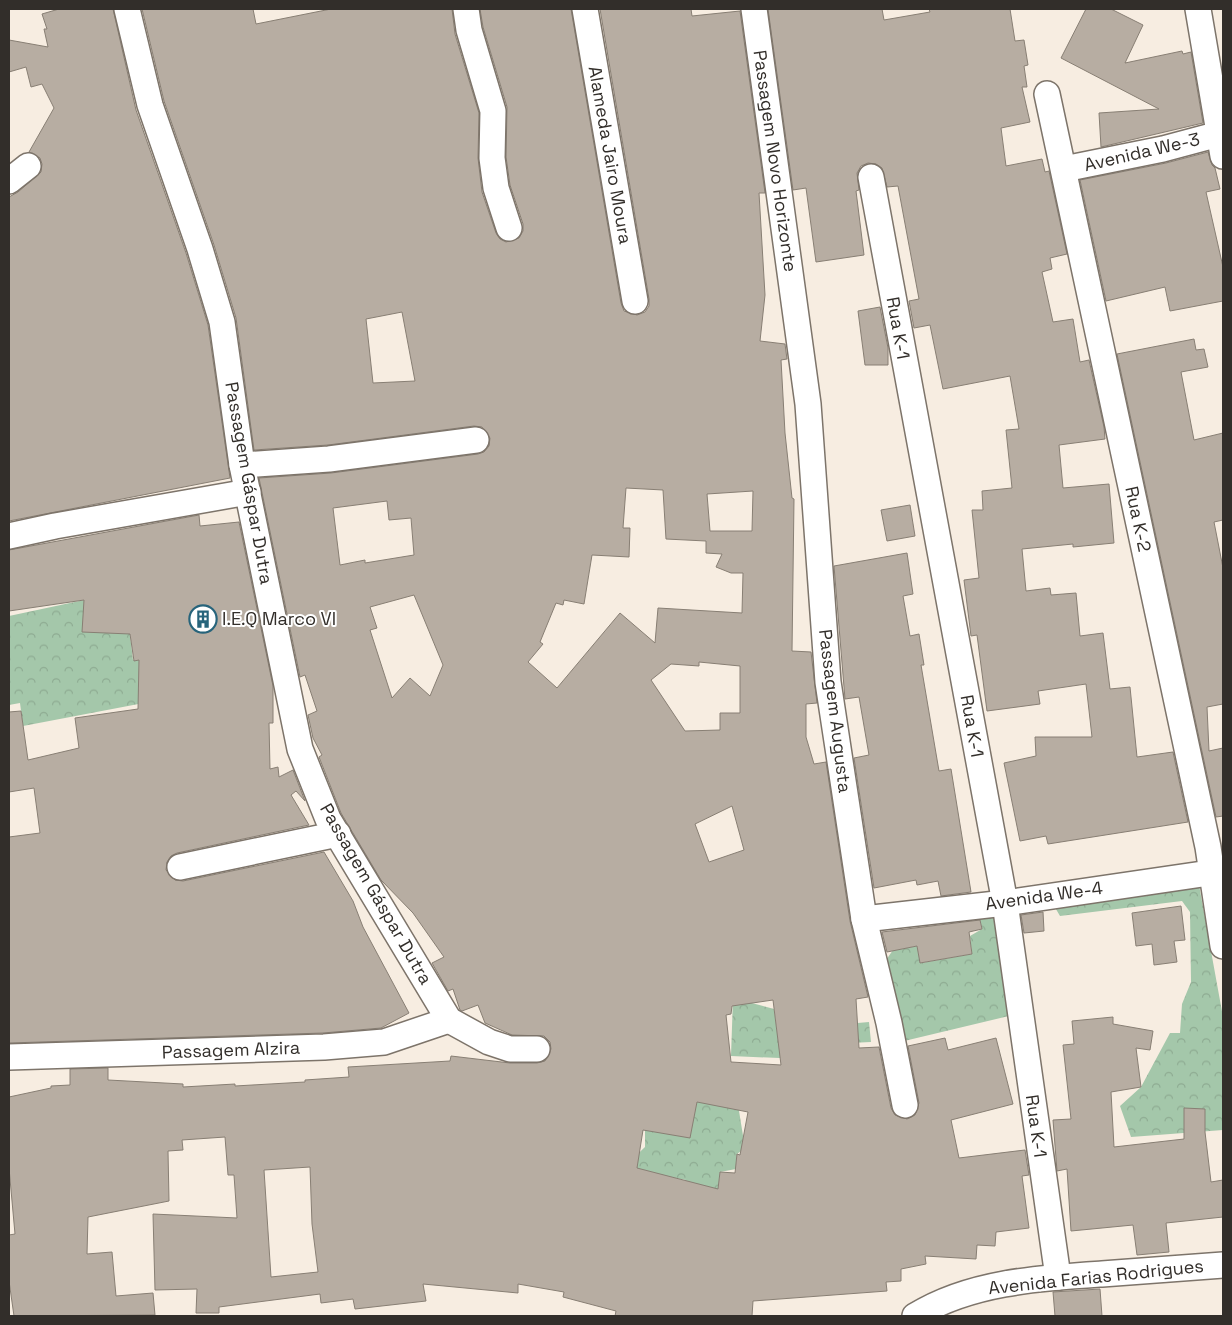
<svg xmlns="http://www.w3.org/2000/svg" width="1232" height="1325" font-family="'Space Grotesk',sans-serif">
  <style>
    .forest { fill: url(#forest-crowns) }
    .building { fill: #b7ada2; stroke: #887f74; fill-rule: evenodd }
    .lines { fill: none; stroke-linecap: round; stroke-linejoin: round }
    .minor-casing { stroke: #7d746a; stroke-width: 28 }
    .minor { stroke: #fff; stroke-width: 25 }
    .labels { text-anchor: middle; stroke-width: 4; stroke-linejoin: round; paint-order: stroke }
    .street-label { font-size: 18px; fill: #322e2a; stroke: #fff }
    .poi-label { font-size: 18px; fill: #322e2a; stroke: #fff; text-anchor: start }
  </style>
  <defs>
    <pattern id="forest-crowns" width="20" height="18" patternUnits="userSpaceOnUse" patternTransform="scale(1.25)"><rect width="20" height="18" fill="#a4c7aa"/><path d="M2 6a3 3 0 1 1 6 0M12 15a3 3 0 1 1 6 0" fill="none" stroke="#8eab92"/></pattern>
  </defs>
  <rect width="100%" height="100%" fill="#f7ede1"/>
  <g class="forest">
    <path d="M84 600 151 601 130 635 133 660H147L149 672 139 674 138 689 170 698 23 726 20 703 9 705V616Z"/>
    <path d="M1199 885 1223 1017V1130L1131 1137 1120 1106 1141 1087 1170 1033H1180L1182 1004 1191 982 1190 912 1182 901 1060 916 1053 904Z"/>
    <path d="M999 911 1013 1015 900 1042 877 973 893 950 917 946 921 963 972 954 970 936 982 929 978 913Z"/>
    <path d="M733 998 774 1009 777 1030 869 1022 871 1042 808 1045 803 1059 731 1056Z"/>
    <path d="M734 1080 745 1148 737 1154 736 1169 720 1172 717 1200 683 1194 686 1180 647 1173 616 1175 645 1147V1119Z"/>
  </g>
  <g class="building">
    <path d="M59 9H113L136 110 186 253 208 325 230 478 9 521V197L18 192 41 172 42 164 40 158 29 152 54 108 42 84 31 87 26 67 9 72V40L48 47 44 29H47L42 14Z"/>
    <path d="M142 9H253L256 24 331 9H452L455 34 479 113 478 158 482 192 496 233 500 239 506 242 519 238 523 231V224L510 185 506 157 507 107 483 27 480 9H571L621 303 624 311 637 315 645 312 649 306V299L600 9H691L692 16 740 11 765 193H759L765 295 760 341 785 344 787 359 781 360 785 433 792 498 794 499 792 651 811 652 817 703 806 704V737L814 764 826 762 850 921 868 997 856 999 859 1048 879 1047 891 1108 895 1115 907 1119 915 1115 919 1103 908 1046 945 1038 948 1050 996 1038 1013 1104 951 1120 959 1158 1025 1150 1029 1175 1022 1176 1029 1228 996 1232 995 1246 977 1245 976 1259 925 1256 926 1264 901 1269V1281L886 1282 887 1291 753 1301 752 1316H615L616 1311 563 1297 564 1292 518 1284V1293L423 1284 426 1301 355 1309 353 1299 321 1303 320 1294 219 1307V1313H196L197 1289 155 1290 153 1214 237 1218 234 1175H228L225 1137 182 1140 183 1150 168 1151 169 1201 88 1217 87 1254 112 1252 116 1296 153 1293 155 1315 14 1316 9 1281V1235L15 1234 9 1168V1097L51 1088V1086L70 1085V1069L108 1068V1080L183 1084V1087L235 1084V1086L305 1082V1080L349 1077 348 1067 450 1061 451 1056 510 1063H537L545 1061 551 1049 550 1042 544 1036 512 1035 485 1023 478 1005 462 1011 460 1010 453 989 448 991 432 963 444 957 413 913 381 880 341 813 319 757 322 755 313 738 308 715 317 711 305 675 300 677 259 478 331 473 478 454 484 452 489 446 490 438 482 427 474 426 328 445 254 450 236 318 214 245 164 101ZM402 312 415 381 373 383 366 319ZM626 488 663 490 666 539 706 541V553L722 554 716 567 731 573H743L742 613 658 608 655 643 620 613 557 688 528 662 543 644 540 642 556 603 563 605 564 600 584 604 592 555 629 557 630 528H623ZM753 491 752 531H710L707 494ZM387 501 389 520 411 518 414 555 365 563V560L340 565 333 508ZM414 595 443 665 430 696 410 678 392 698 370 630 377 628 370 607ZM699 662 740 666V713H720V730L685 731 651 680 671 664 699 666ZM732 806 744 850 709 862 695 824ZM773 1000 781 1065 731 1062 726 1015 731 1014 732 1006ZM697 1102 748 1112 740 1155 737 1154 735 1173 720 1172 718 1189 637 1168 643 1130 690 1138ZM310 1167 312 1224 318 1272 271 1277 264 1170Z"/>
    <path d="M768 9H882L884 20 930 12 929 9H1010L1015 41 1024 40 1028 65 1024 66 1027 87H1022L1030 122 1001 128 1006 166 1042 159 1045 172 1049 171 1067 254 1050 258 1052 269 1042 272 1053 322 1073 319 1080 362 1089 360 1104 427 1105 439 1059 445 1063 488 1109 484 1114 543 1073 547V544L1022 549 1026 591 1050 588 1051 595 1076 593 1080 636 1103 633 1110 689 1130 687 1137 757 1173 752 1188 822 1048 844 1046 836 1020 841 1004 763 1036 756 1035 737H1092L1086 684 1038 691 1040 704 987 711 977 635 971 636 964 580 979 578 972 510H983L982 491 1012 488 1006 430 1019 429 1010 376 943 389 930 325 914 328 909 301 919 299 898 186 887 187 882 168 876 164 868 163 861 166 857 173 859 190 856 191 864 255 816 262 806 188 793 190Z"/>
    <path d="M1086 9H1111L1143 25 1125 63 1182 51 1183 54 1191 52 1203 123 1101 147 1099 113 1159 109 1061 58Z"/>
    <path d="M1208 152 1212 165 1215 168 1220 189 1206 192 1223 267V301L1170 311 1165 287 1106 301 1080 180 1166 163Z"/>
    <path d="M880 307 888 348V365H865L858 311Z"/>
    <path d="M1194 339 1196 350 1204 349 1208 367 1181 372 1194 440 1223 433V520L1214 522 1223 568V704L1207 707 1209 751 1223 748V816L1216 817 1117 354Z"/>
    <path d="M910 505 915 536 887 541 881 510Z"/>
    <path d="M199 515 200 526 239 522 273 686V723H269L270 769 278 767 279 777 293 770 305 801 296 791 291 795 309 825 177 853 171 856 167 862 166 870 175 880 183 881 324 852 353 901 363 927 409 1013 381 1028 323 1033 9 1043V837L40 833 34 788 9 792V712L21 711 28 760 79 748 75 718 138 709 139 660 134 661 130 634 82 632 84 600 9 611V550Z"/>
    <path d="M907 553 913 594 903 596 910 636 919 634 924 665H921L939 771 951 769 971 892 941 896 938 881 917 885 916 880 874 888 854 758 869 755 859 697 845 699 834 566Z"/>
    <path d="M1181 906 1185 940 1174 941 1177 962 1154 965 1152 944 1136 946 1132 913Z"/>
    <path d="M1043 912 1044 931 1024 933 1021 915Z"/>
    <path d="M980 920 982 929 969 932 972 954 920 963 917 946 887 952 882 932Z"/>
    <path d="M1113 1017V1024L1153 1031 1150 1050 1136 1048 1141 1087 1111 1092 1114 1147 1184 1139V1108L1205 1109V1132L1211 1182 1223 1180V1217L1166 1223 1169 1252 1137 1255 1133 1225 1071 1231 1067 1169 1057 1171 1053 1120 1071 1119 1063 1045 1074 1044 1072 1021Z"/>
    <path d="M1100 1289 1102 1316H1055L1053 1292Z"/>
  </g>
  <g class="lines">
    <g class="minor-casing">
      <g id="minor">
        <path d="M127 9 150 105 200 249 222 322 242 465 300 749 328 819 449 1020 489 1042 510 1049H537"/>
        <path d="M466 9 469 30 493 111 492 158 496 188 509 228"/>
        <path d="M585 9 635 301"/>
        <path d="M754 9 808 404 828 682 864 919 889 1023 905 1105"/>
        <path d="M1198 9 1223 156"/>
        <path d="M1047 94 1208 847 1223 946"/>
        <path d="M1064 169 1163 149 1219 134"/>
        <path d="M871 177 1005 903 1058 1277"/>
        <path d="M9 181 28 166"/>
        <path d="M242 465 329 459 476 440"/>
        <path d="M9 536 55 526 248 492"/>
        <path d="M180 867 338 834"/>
        <path d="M864 919 1005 903 1223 871"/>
        <path d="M9 1057 324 1047 384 1042 449 1020"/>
        <path d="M915 1316C970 1282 1039 1278 1102 1274 1142 1271 1183 1268 1223 1265"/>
      </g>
    </g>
    <use href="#minor" class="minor"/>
  </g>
  <defs>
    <g id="building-ring" transform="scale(1.4375)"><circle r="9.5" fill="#fff" stroke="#27647b" stroke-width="1.5"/><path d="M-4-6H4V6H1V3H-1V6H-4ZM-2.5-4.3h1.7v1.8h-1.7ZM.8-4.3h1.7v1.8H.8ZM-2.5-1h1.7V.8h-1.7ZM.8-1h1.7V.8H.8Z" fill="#27647b"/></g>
  </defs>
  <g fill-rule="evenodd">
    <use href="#building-ring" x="203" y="619"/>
  </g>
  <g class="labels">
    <g class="street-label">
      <text transform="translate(1142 152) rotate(-13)" y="6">Avenida We-3</text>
      <text transform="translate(610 155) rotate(80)" y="6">Alameda Jairo Moura</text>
      <text transform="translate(775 161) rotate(82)" y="6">Passagem Novo Horizonte</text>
      <text transform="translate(898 328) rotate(80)" y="6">Rua K-1</text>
      <text transform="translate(249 483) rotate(80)" y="6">Passagem Gáspar Dutra</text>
      <text transform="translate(1138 519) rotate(78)" y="6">Rua K-2</text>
      <text transform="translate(835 711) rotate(83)" y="6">Passagem Augusta</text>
      <text transform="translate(972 726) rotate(80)" y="6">Rua K-1</text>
      <text transform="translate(376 894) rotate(60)" y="6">Passagem Gáspar Dutra</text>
      <text transform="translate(1044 896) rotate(-8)" y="6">Avenida We-4</text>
      <text transform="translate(231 1050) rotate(-2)" y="6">Passagem Alzira</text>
      <text transform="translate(1036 1126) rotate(82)" y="6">Rua K-1</text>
      <text transform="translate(1096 1277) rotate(-6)" y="6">Avenida Farias Rodrigues</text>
    </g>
    <g class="poi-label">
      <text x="222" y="625">I.E.Q Marco VI</text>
    </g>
  </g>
  <rect width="1232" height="1325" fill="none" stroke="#322e2a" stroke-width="20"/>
</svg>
